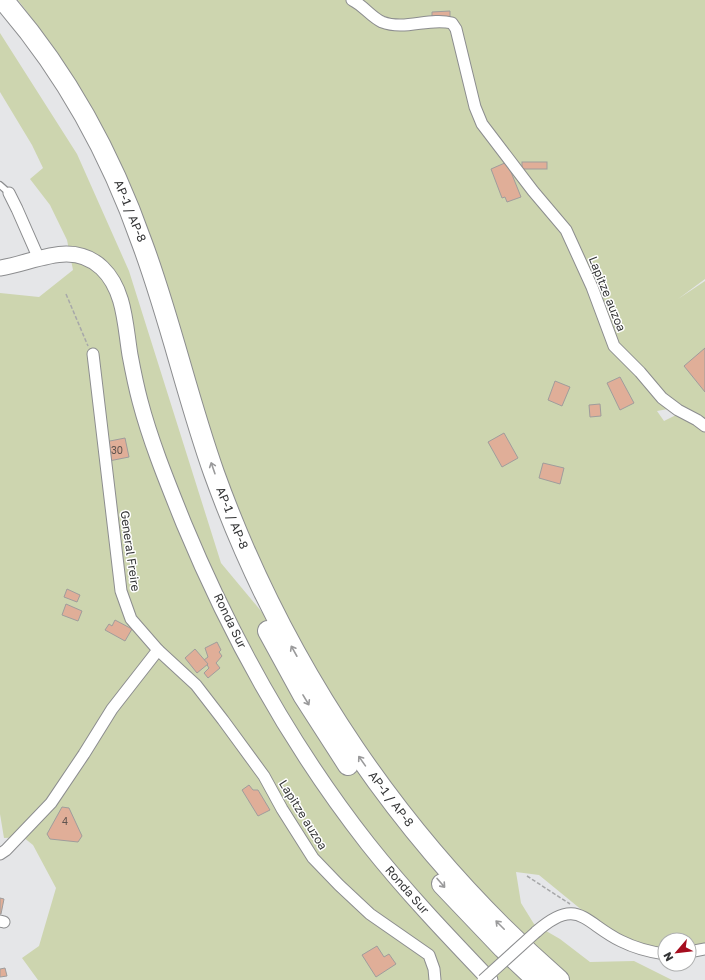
<svg xmlns="http://www.w3.org/2000/svg" width="705" height="980" font-family="'Golos Text',sans-serif">
  <style>
    .green { fill: #cdd5af }
    .building { fill: #e0ae98; stroke: #9f9d9c }
    .lines { fill: none; stroke-linecap: round; stroke-linejoin: round }
    .service-casing { stroke: #8c8d8f; stroke-width: 8 }
    .minor-casing { stroke: #8c8d8f; stroke-width: 13 }
    .secondary-casing { stroke: #8c8d8f; stroke-width: 17 }
    .motorway-casing { stroke: #8c8d8f; stroke-width: 22 }
    .path { stroke: #a7a8a9; stroke-width: 1.5; stroke-dasharray: 4 2; stroke-linecap: butt }
    .service { stroke: #fff; stroke-width: 5.5 }
    .minor { stroke: #fff; stroke-width: 11 }
    .secondary { stroke: #fff; stroke-width: 15 }
    .motorway { stroke: #fff; stroke-width: 20 }
    .minor-bridge-casing { stroke: #8c8d8f; stroke-width: 13; stroke-linecap: butt }
    .minor-bridge { stroke: #fff; stroke-width: 11 }
    .oneway { stroke: #9a9a9b }
    .labels { text-anchor: middle; stroke-width: 3; stroke-linejoin: round; paint-order: stroke }
    .number-label { font-size: 10px; fill: #60544f }
    .street-label { font-size: 12px; fill: #353637; stroke: #fff }
  </style>
  <rect width="100%" height="100%" fill="#e5e6e8"/>
  <path class="green" d="M18 0H705V279L678 299 705 281V426L697 420 678 410 677 406 662 395 644 372 624 353 613 340 602 302 577 248 572 251 602 321 606 339 612 348 639 374 668 409 657 411 664 421 678 414 696 422 705 429V949L689 952V940H665V953L637 948 621 942 539 875 516 872 521 903 534 924 560 939 590 962 634 961 672 980H38L22 958 39 946 56 888 33 845 23 837 4 838 0 814V293L39 297 73 270 67 240 50 205 30 179 43 168 32 145 0 92V33L77 154 129 271 221 563 331 695 281 608 245 529 206 431 179 329 153 247 108 138 52 45Z"/>
  <g class="building">
    <path d="M450 11V18L432 19V12Z"/>
    <path d="M507 162 521 197 507 202 505 197 502 198 491 169Z"/>
    <rect x="522" y="162" width="25" height="7"/>
    <path d="M705 348V392L684 366Z"/>
    <path d="M620 377 634 403 620 410 607 383Z"/>
    <path d="M555 381 570 387 562 406 548 400Z"/>
    <path d="M600 404 601 416 590 417 589 405Z"/>
    <path d="M504 433 518 458 502 467 488 442Z"/>
    <path d="M125 438 129 457 109 461 105 442Z"/>
    <path d="M543 463 564 468 560 484 539 478Z"/>
    <path d="M67 589 80 595 77 602 64 597Z"/>
    <path d="M66 604 82 611 78 621 62 615Z"/>
    <path d="M115 620 132 629 125 641 105 630 109 624 112 626Z"/>
    <path d="M217 642 221 650 219 652 222 656 216 663 220 668 208 678 204 673 209 668 204 660 208 657 205 648Z"/>
    <path d="M195 649 208 664 197 673 185 658Z"/>
    <path d="M249 785 253 790H258L270 810 258 816 242 790Z"/>
    <path d="M62 807 69 808 82 836 78 842 50 839 47 834Z"/>
    <path d="M0 898 4 899 1 914H0Z"/>
    <path d="M377 946 384 957 389 954 396 964 376 977 362 955Z"/>
    <path d="M5 968 7 976 0 977V969Z"/>
  </g>
  <g class="lines">
    <g class="service-casing">
      <path id="service" d="M0 185 9 193"/>
    </g>
    <g class="minor-casing">
      <g id="minor">
        <path d="M352 0C363 5 371 17 382 22 405 31 429 17 452 23L456 29 475 107 482 124 533 191 566 230 592 287 614 346 640 372 662 398 678 410 697 420 705 426"/>
        <path d="M9 193 17 209 39 259"/>
        <path d="M158 650 196 685 223 720 264 776 282 809 313 858 339 885 370 914 429 955 434 969 435 980"/>
        <path d="M0 854 6 850 51 803 84 754 112 709 158 650 131 619 121 591 93 354"/>
        <path d="M0 921 4 922"/>
        <path d="M536 932C578 895 584 923 621 941 635 948 650 952 665 954"/>
        <path d="M689 952 705 949"/>
      </g>
    </g>
    <g class="secondary-casing">
      <path id="secondary" d="M0 268C34 263 72 239 102 268 125 290 125 325 130 355 133 371 136 386 140 401 151 443 168 484 184 524 231 637 292 747 368 844 406 892 448 936 490 980"/>
    </g>
    <g class="motorway-casing">
      <g id="motorway">
        <path d="M3 0C65 71 111 155 142 243 170 318 187 397 214 473 284 668 403 844 559 980"/>
        <path d="M268 631 303 695 348 765"/>
        <path d="M442 884 503 948 537 980"/>
      </g>
    </g>
    <g class="path">
      <path d="M66 294 88 346"/>
      <path d="M527 876 570 904"/>
    </g>
    <use href="#service" class="service"/>
    <use href="#minor" class="minor"/>
    <use href="#secondary" class="secondary"/>
    <use href="#motorway" class="motorway"/>
    <g class="minor-bridge-casing">
      <path id="minor-bridge" d="M483 980 536 932"/>
    </g>
    <use href="#minor-bridge" class="minor-bridge"/>
  </g>
  <defs><path id="oneway-shaft" d="M-6 0H5M1.5-3L5.5 0L1.5 3" fill="none" stroke-width="1.6" stroke-linecap="round" stroke-linejoin="round"/></defs>
  <g class="oneway">
    <use href="#oneway-shaft" transform="translate(213 468) rotate(-109)"/>
    <use href="#oneway-shaft" transform="translate(294 651) rotate(-119)"/>
    <use href="#oneway-shaft" transform="translate(306 700) rotate(59)"/>
    <use href="#oneway-shaft" transform="translate(362 761) rotate(-125)"/>
    <use href="#oneway-shaft" transform="translate(441 883) rotate(49)"/>
    <use href="#oneway-shaft" transform="translate(500 925) rotate(-135)"/>
  </g>
  <g class="labels">
    <g class="number-label">
      <text x="117" y="454">30</text>
      <text x="65" y="825">4</text>
    </g>
    <g class="street-label">
      <text transform="translate(130 211) rotate(68)" y="4">AP-1 / AP-8</text>
      <text transform="translate(607 294) rotate(68)" y="4">Lapitze auzoa</text>
      <text transform="translate(232 518) rotate(68)" y="4">AP-1 / AP-8</text>
      <text transform="translate(130 551) rotate(82)" y="4">General Freire</text>
      <text transform="translate(230 621) rotate(64)" y="4">Ronda Sur</text>
      <text transform="translate(391 799) rotate(53)" y="4">AP-1 / AP-8</text>
      <text transform="translate(303 815) rotate(58)" y="4">Lapitze auzoa</text>
      <text transform="translate(407 890) rotate(49)" y="4">Ronda Sur</text>
    </g>
  </g>
  <g transform="translate(677 952) rotate(242)"><circle r="19" fill="#ffffff" stroke="#aeafaf"/>
  <path d="M0-3L7 15L0 10L-7 15Z" fill="#a50d1e"/>
  <text y="-6" font-size="11" font-weight="bold" text-anchor="middle" fill="#353637">N</text>
  </g>
</svg>
